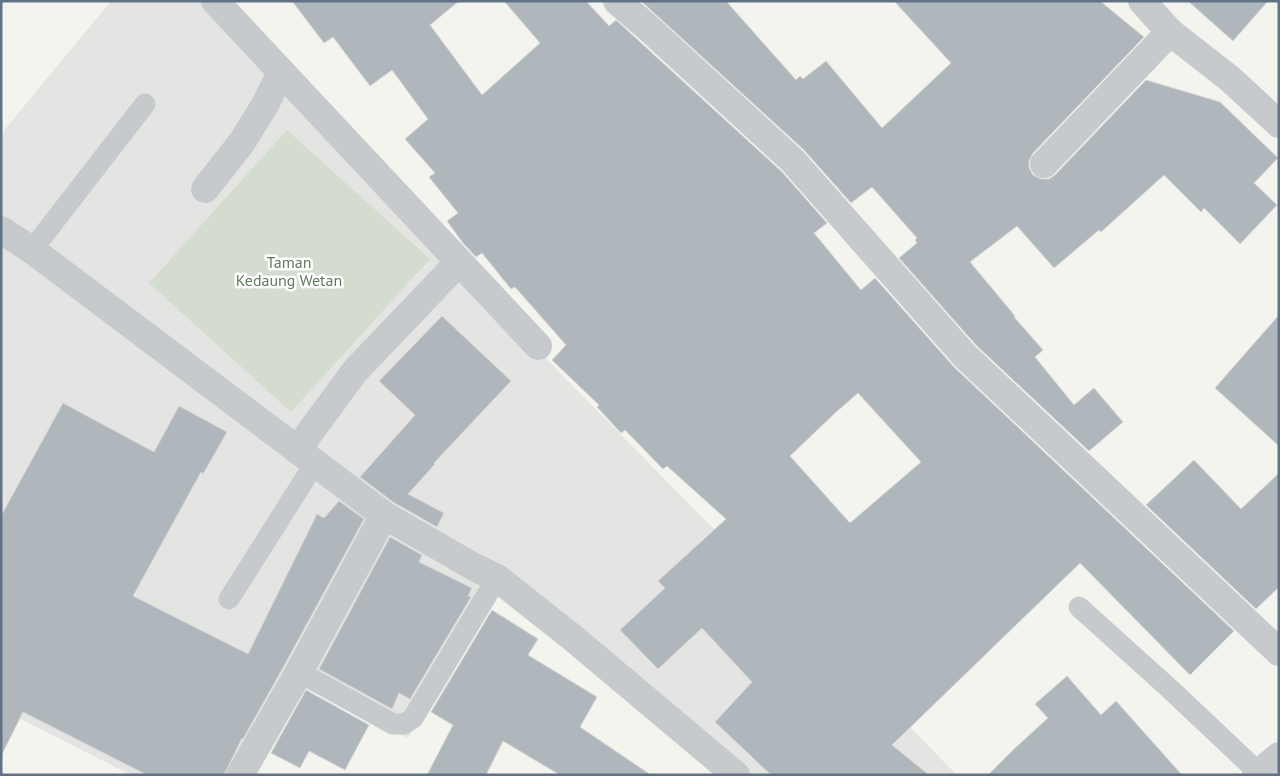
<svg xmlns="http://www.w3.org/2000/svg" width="1280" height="776" font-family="'PT Sans',sans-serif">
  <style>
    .built { fill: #e4e5e3 }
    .green { fill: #d4dccf }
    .building { fill: #b0b7bc; stroke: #d5d5d2; fill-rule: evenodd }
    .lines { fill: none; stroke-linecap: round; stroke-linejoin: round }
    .lane { stroke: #c7cacd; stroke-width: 21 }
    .street { stroke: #c7cacd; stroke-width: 28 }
    .labels { text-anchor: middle; stroke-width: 5; stroke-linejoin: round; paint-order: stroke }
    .park-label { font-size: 16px; fill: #637a5f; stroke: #fff }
  </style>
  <rect width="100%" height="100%" fill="#f4f4ef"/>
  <path class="built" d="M111 1H213L223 10 557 370 957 775H751L491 575 408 738 291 681 241 775H131L1 709V134Z"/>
  <path class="green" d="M287 130 430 259 291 412 149 283Z"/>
  <g class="building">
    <path d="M292 1H459L430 25 482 95 540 43 504 1H586L609 26 616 20 782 172 827 223 814 233 861 290 875 278 954 367 1234 631 1190 675 1080 563 892 745 929 775H771L715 722 752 682 702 628 658 669 620 630 665 588 658 581 726 519 667 466 663 469 625 430 621 433 597 407 599 405 552 360 566 345 515 287 511 289 482 253 476 257 463 243 447 221 458 213 429 177 435 173 405 139 428 119 392 70 370 86 333 37 324 43ZM858 393 921 462 850 523 790 456 835 413Z"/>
    <path d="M641 1H726L796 80 800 76 803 79 826 61 882 128 951 63 894 1H1100L1144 37 1033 153 1029 161V168L1033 175 1041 179H1049L1055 175 1146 80 1220 102 1278 158 1254 183 1277 205 1240 244 1204 208 1201 212 1164 175 1101 232 1099 230 1054 268 1017 226 970 262 1015 316 1014 317 1043 350 1035 357 1074 405 1094 388 1123 422 1089 451 976 345 899 258 917 243 915 240 917 238 872 187 851 203 804 150Z"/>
    <path d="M1188 1H1268L1233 41Z"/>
    <path d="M1279 315V446L1215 388Z"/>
    <path d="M442 316 511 381 434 463 435 464 408 494 444 513 437 527 393 502 360 477 415 415 379 381Z"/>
    <path d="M63 403 154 452 179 406 227 432 203 474 201 472 133 596 248 654 317 514 324 518 339 501 364 519 285 664 243 739 242 738 224 775H147L23 712 1 756V516Z"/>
    <path d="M1194 460 1241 509 1279 473V587L1256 609 1146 505Z"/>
    <path d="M390 537 422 555 419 562 472 588 468 596 471 597 410 699 399 693 392 709 319 669Z"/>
    <path d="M492 610 538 639 528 655 597 697 580 727 651 775H560L503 741 486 775H427L453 725 431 712Z"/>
    <path d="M1067 676 1101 715 1116 701 1182 775H988L1013 750 1048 718 1035 704Z"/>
    <path d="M306 690 369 725 345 770 309 751 300 768 271 753Z"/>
  </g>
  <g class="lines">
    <g class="lane">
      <path d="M32 250 145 104"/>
      <path d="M229 599 315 463"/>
      <path d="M1079 607 1170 689 1259 773"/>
      <path d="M299 672 393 724H404L413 718 497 578"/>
    </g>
    <g class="street">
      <path d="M215 1 538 346"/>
      <path d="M617 1 645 25 793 161 965 356 1279 652"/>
      <path d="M1142 1 1170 32 1229 78 1279 124"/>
      <path d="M1044 164 1170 32"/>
      <path d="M205 189 242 142 266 103 281 72"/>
      <path d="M1 230 32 250 384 515 474 567 497 578 573 638 736 775"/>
      <path d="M297 450 355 371 459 262"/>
      <path d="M240 775 299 672 384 515"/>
      <path d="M1256 775 1279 756"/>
    </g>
  </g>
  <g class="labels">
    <g class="park-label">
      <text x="289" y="268">Taman<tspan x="289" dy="18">Kedaung Wetan</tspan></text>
    </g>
  </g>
  <rect width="1280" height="776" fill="none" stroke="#607283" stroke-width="5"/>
</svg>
